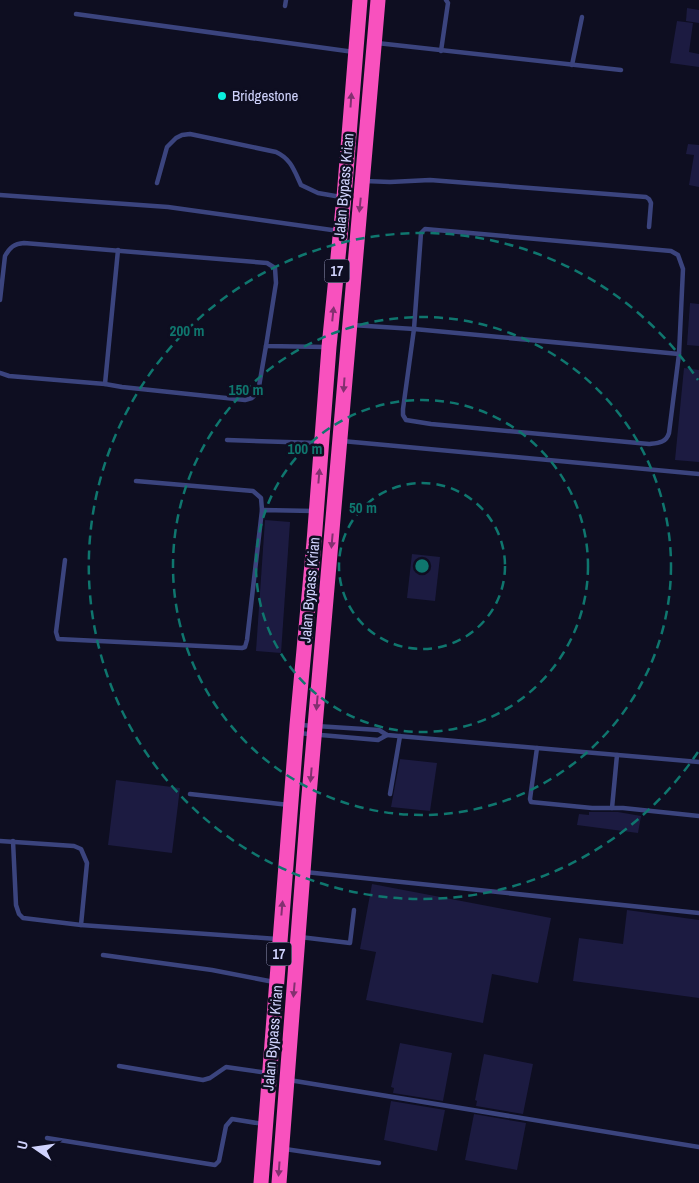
<svg xmlns="http://www.w3.org/2000/svg" width="699" height="1183" font-family="'Archivo Narrow',sans-serif">
  <style>
    .building { fill: #1c1b41 }
    .lines { fill: none; stroke-linecap: round; stroke-linejoin: round }
    .lane { stroke: #3b447e; stroke-width: 4.5 }
    .highway { stroke: #f851be; stroke-width: 15 }
    .oneway { fill: #833070 }
    .ring { fill: none; stroke: #0f766e; stroke-width: 2.5; stroke-dasharray: 9 6 }
    .poi-dot { fill: #0aefde; stroke: #0e0e21; stroke-width: 2 }
    .labels { text-anchor: middle; stroke-width: 5; stroke-linejoin: round; paint-order: stroke }
    .shield { fill: #0e0e21; stroke: #9698bb; stroke-width: 1 }
    .shield-label { font-size: 14px; font-weight: bold; fill: #d0d3fd }
    .poi-label { font-size: 15px; fill: #d0d3fd; stroke: #0e0e21; text-anchor: start }
    .street-label { font-size: 15px; fill: #d0d3fd; stroke: #0e0e21 }
    .centre { fill: #0f766e; stroke: #0e0e21; stroke-width: 2.5 }
    .ring-label { font-size: 15px; text-anchor: middle; font-weight: bold; fill: #0f766e; stroke: #0e0e21; stroke-width: 5; stroke-linejoin: round; paint-order: stroke }
  </style>
  <rect width="100%" height="100%" fill="#0e0e21"/>
  <g class="building">
    <path d="M687 8 699 10V23L686 21Z"/>
    <path d="M677 21 693 23 689 52 699 54V67L670 63Z"/>
    <path d="M688 144 699 145V187L689 185 694 155 686 154Z"/>
    <path d="M690 303 699 304V346L687 345Z"/>
    <path d="M684 368 699 370V462L675 460Z"/>
    <path d="M265 520 290 522 281 653 256 651Z"/>
    <path d="M412 554 440 557 435 601 407 598Z"/>
    <path d="M400 759 437 763 430 811 391 807Z"/>
    <path d="M116 780 180 788 172 853 108 845Z"/>
    <path d="M589 812H618L641 816 638 833 577 825 579 814 589 815Z"/>
    <path d="M372 884 551 918 538 983 492 974 483 1023 366 1000 376 952 360 949Z"/>
    <path d="M627 910 699 920V998L573 981 579 938 623 944Z"/>
    <path d="M400 1043 452 1053 443 1101 393 1093 394 1088 391 1087Z"/>
    <path d="M484 1054 533 1064 523 1114 476 1106 477 1101 475 1100Z"/>
    <path d="M391 1101 445 1110 437 1151 384 1140Z"/>
    <path d="M474 1114 526 1123 517 1170 465 1160Z"/>
  </g>
  <g class="lines">
    <g class="lane">
      <path d="M285 6 286 0"/>
      <path d="M76 14 354 52"/>
      <path d="M377 43 621 70"/>
      <path d="M441 51 448 3 446 0"/>
      <path d="M572 65 582 17"/>
      <path d="M365 181 390 182 430 180 646 197 649 199 651 203 649 227"/>
      <path d="M157 183 167 147 176 138 182 135 190 134 276 152C291 159 294 170 301 185L318 193 341 197"/>
      <path d="M0 195 168 207 339 231"/>
      <path d="M425 229 671 251 678 255 683 269 679 354 669 433C666 443 658 443 649 444L431 424 406 420 403 415V409L414 329 421 233Z"/>
      <path d="M0 300 5 256C10 247 14 244 24 243L267 263 275 268 276 283 266 346 326 347"/>
      <path d="M352 325 414 329 679 354"/>
      <path d="M0 373 9 376 105 384 122 387 245 400 252 398 258 392 266 346"/>
      <path d="M105 384 118 250"/>
      <path d="M227 440 318 443"/>
      <path d="M342 441 699 474"/>
      <path d="M136 481 253 491 261 498 262 510"/>
      <path d="M65 560 56 632 58 639 242 648 245 647 247 640 262 510 314 511"/>
      <path d="M300 725 379 730 387 735 699 762"/>
      <path d="M298 733 378 740 387 735"/>
      <path d="M537 748 530 799 531 802 592 808H623L699 816"/>
      <path d="M190 794 289 805"/>
      <path d="M390 794 400 736"/>
      <path d="M612 808 617 755"/>
      <path d="M0 841 74 846 81 849 87 863 81 925"/>
      <path d="M13 841 16 905 19 914 23 918 81 925 277 939"/>
      <path d="M305 872 699 913"/>
      <path d="M300 937 350 943 354 910"/>
      <path d="M103 955 212 970 274 982"/>
      <path d="M119 1066 203 1080 210 1078 226 1067 268 1073"/>
      <path d="M289 1080 699 1147"/>
      <path d="M47 1138 215 1165 219 1161 226 1126 232 1119 263 1124"/>
      <path d="M285 1149 379 1163"/>
    </g>
    <g class="highway">
      <path d="M261 1183 297 725 314 542 329 347 344 197 360 0"/>
      <path d="M279 1183 308 807 378 0"/>
    </g>
  </g>
  <defs><path id="oneway-solid" d="M-6-.8H1V-3.2L6.5 0L1 3.2V.8H-6Z" transform="scale(1.25)"/></defs>
  <g class="oneway">
    <use href="#oneway-solid" transform="translate(351 100) rotate(-86)"/>
    <use href="#oneway-solid" transform="translate(360 205) rotate(96)"/>
    <use href="#oneway-solid" transform="translate(333 314) rotate(-84)"/>
    <use href="#oneway-solid" transform="translate(344 385) rotate(94)"/>
    <use href="#oneway-solid" transform="translate(319 476) rotate(-85)"/>
    <use href="#oneway-solid" transform="translate(332 541) rotate(95)"/>
    <use href="#oneway-solid" transform="translate(317 703) rotate(95)"/>
    <use href="#oneway-solid" transform="translate(311 775) rotate(95)"/>
    <use href="#oneway-solid" transform="translate(282 908) rotate(-85)"/>
    <use href="#oneway-solid" transform="translate(294 990) rotate(95)"/>
    <use href="#oneway-solid" transform="translate(279 1169) rotate(94)"/>
  </g>
  <g class="ring">
    <circle cx="422" cy="566" r="83"/>
    <circle cx="422" cy="566" r="166"/>
    <circle cx="422" cy="566" r="249"/>
    <path d="M698 752A333 333 0 1 1 698 380"/>
  </g>
  <circle class="poi-dot" cx="222" cy="96" r="5"/>
  <g class="labels">
    <g class="shield">
      <rect x="324.5" y="259.5" width="25" height="23" rx="4"/>
      <rect x="266.5" y="942.5" width="25" height="23" rx="4"/>
    </g>
    <g class="shield-label">
      <text x="337" y="276">17</text>
      <text x="279" y="959">17</text>
    </g>
    <g class="poi-label">
      <text x="232" y="101">Bridgestone</text>
    </g>
    <g class="street-label">
      <text transform="translate(344 186) rotate(-85)" y="5">Jalan Bypass Krian</text>
      <text transform="translate(310 590) rotate(-85)" y="5">Jalan Bypass Krian</text>
      <text transform="translate(273 1038) rotate(-85)" y="5">Jalan Bypass Krian</text>
    </g>
  </g>
  <circle cx="422" cy="566" r="8" class="centre"/>
  <g class="ring-label">
    <text x="187" y="336">200 m</text>
    <text x="246" y="395">150 m</text>
    <text x="305" y="454">100 m</text>
    <text x="363" y="513">50 m</text>
  </g>
  <g transform="translate(35 1148) rotate(283)" stroke="#0e0e21" stroke-width="4" paint-order="stroke">
  <path d="M0-4L9 19L0 12L-9 19Z" fill="#d0d3fd"/>
  <text y="-8" font-size="14" font-weight="bold" text-anchor="middle" fill="#d0d3fd">U</text>
  </g>
</svg>
